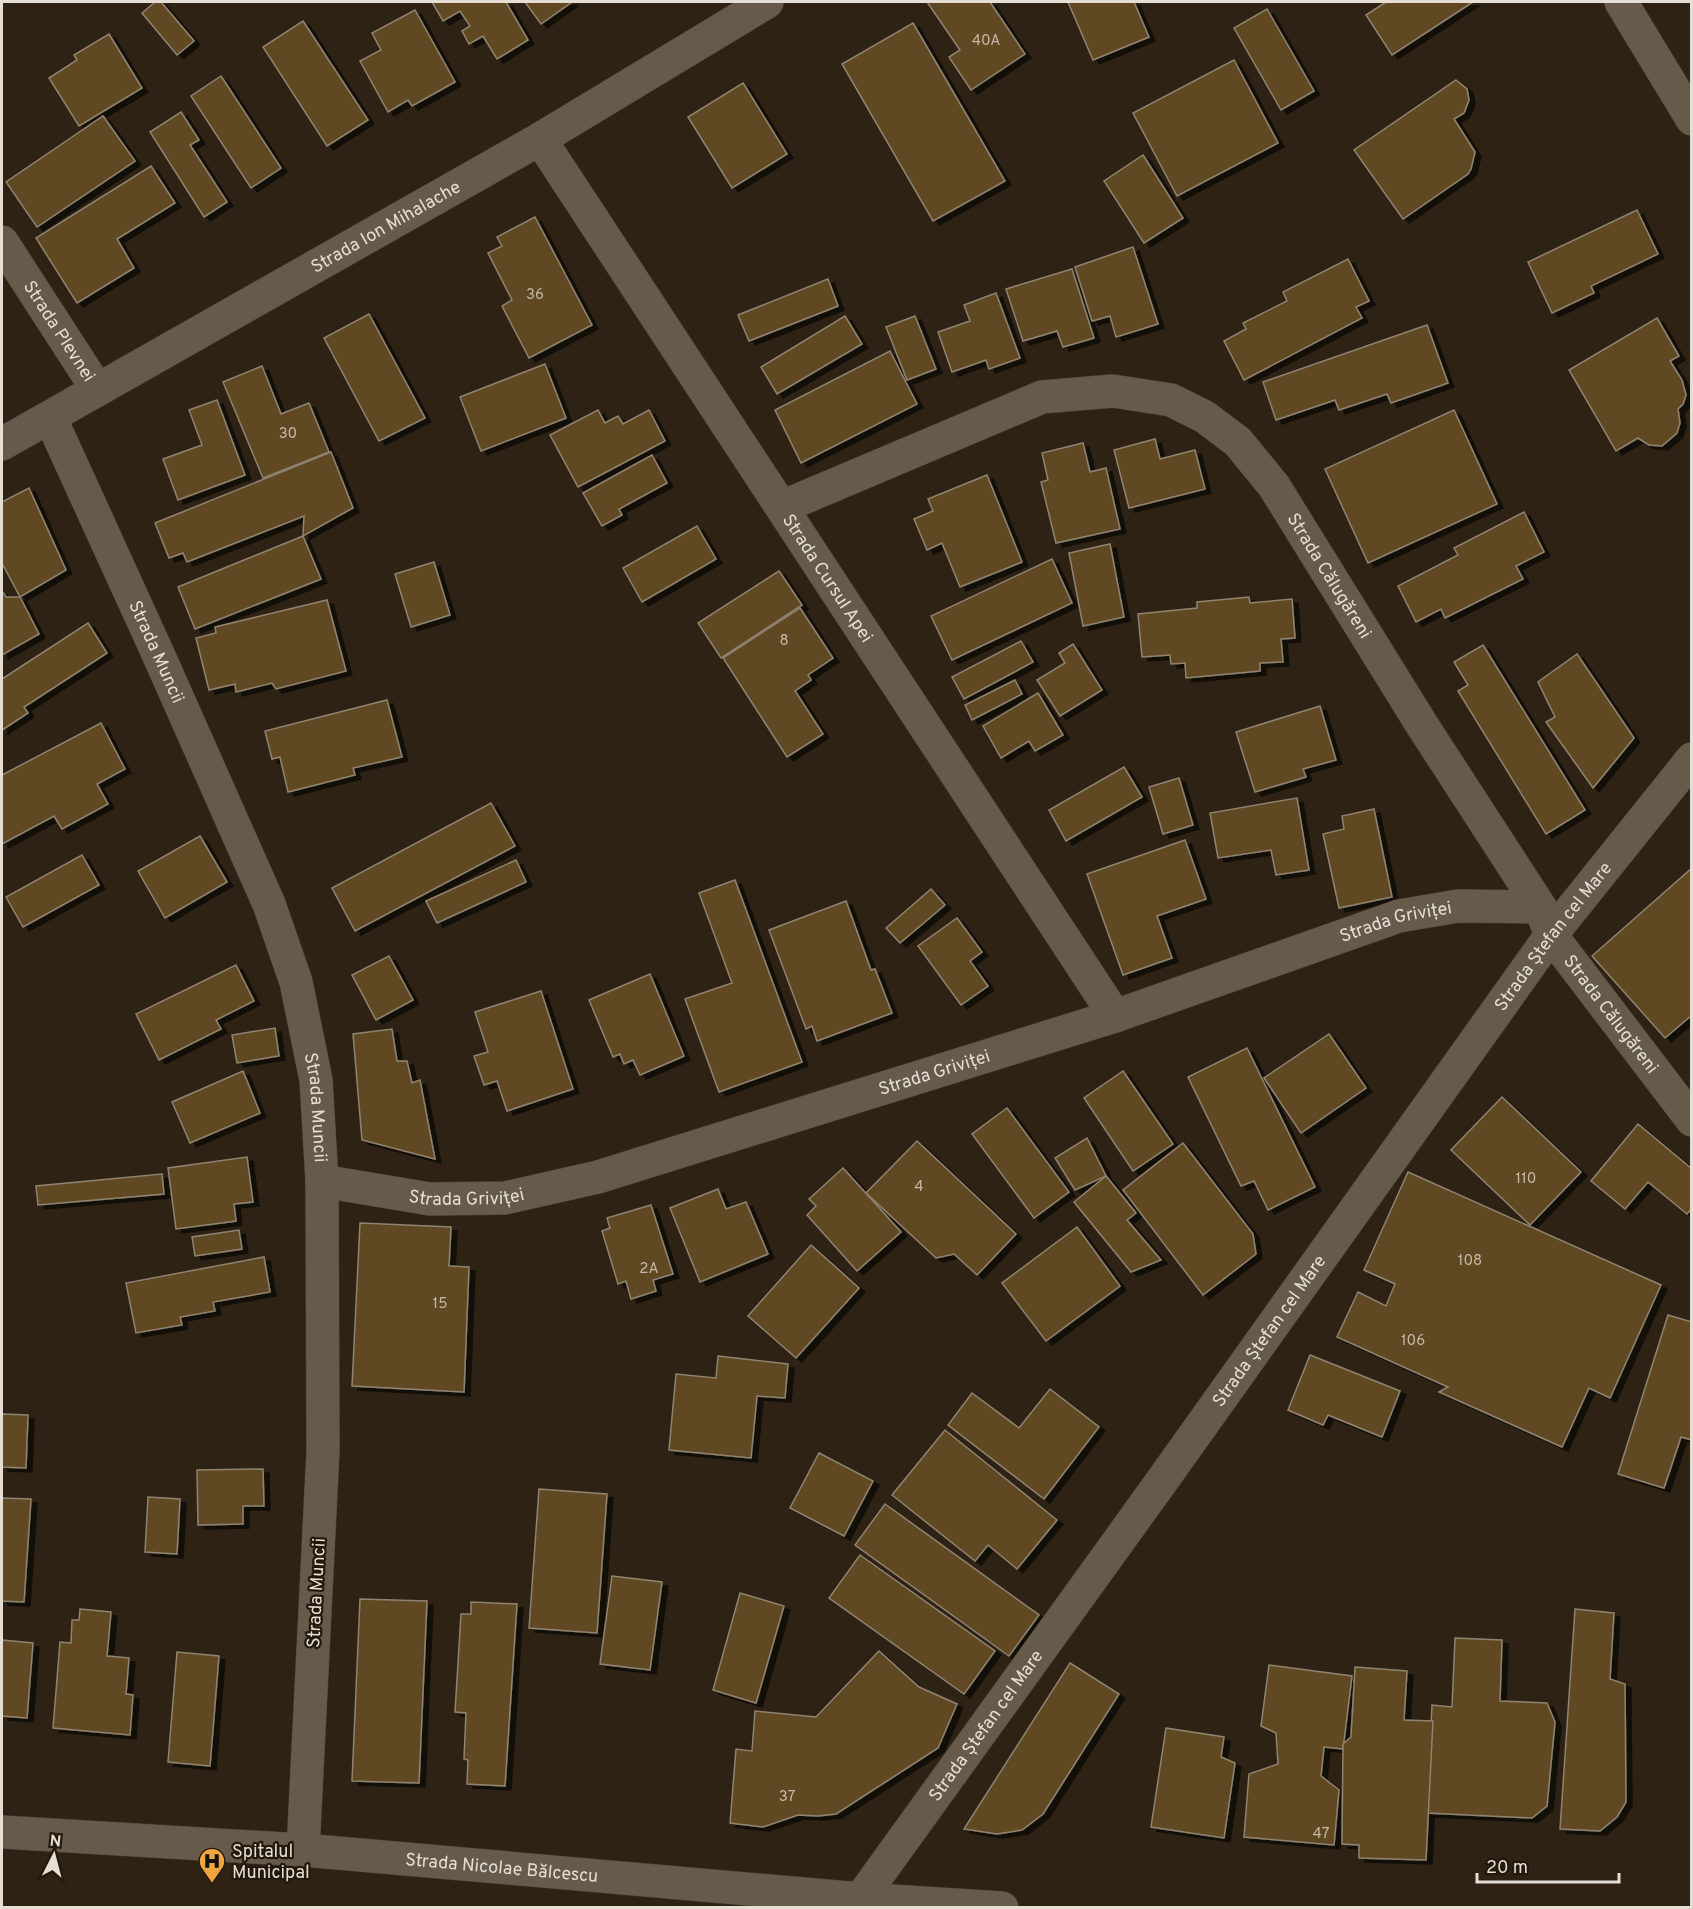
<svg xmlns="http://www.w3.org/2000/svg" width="1693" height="1909" font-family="Overpass,sans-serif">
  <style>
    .building { fill: #604821; stroke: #8f8371; stroke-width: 1.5; filter: url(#shadow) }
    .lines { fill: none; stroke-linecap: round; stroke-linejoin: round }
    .minor-casing { stroke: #473e34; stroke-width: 34 }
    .tertiary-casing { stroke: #473e34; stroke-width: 34 }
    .minor { stroke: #665a4a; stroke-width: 33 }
    .tertiary { stroke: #665a4a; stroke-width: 33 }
    .labels { text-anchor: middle; stroke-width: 4.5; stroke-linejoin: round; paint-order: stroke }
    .number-label { font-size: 15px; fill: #c4b8a8 }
    .street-label { font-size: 18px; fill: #e5ded5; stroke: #23190a }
    .poi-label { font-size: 18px; fill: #e5ded5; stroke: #23190a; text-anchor: start }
  </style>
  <defs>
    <filter id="shadow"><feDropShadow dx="6" dy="4" stdDeviation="0" flood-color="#0009"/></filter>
  </defs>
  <rect width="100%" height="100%" fill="#2d2214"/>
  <g class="building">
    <path d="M155 2H161L194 41 177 55 142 13Z"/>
    <path d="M432 2H506L528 40 497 59 483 36 469 44 462 31 470 26 460 11 443 21Z"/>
    <path d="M525 2H572L541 24Z"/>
    <path d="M927 2H990L1025 54 971 90 949 57 960 50Z"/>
    <path d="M1068 2H1134L1149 37 1093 60Z"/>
    <path d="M1386 2H1473L1392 55 1366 15Z"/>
    <path d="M1267 9 1314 91 1281 110 1234 28Z"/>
    <path d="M415 10 455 82 412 106 408 100 388 112 360 61 381 50 372 33Z"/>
    <path d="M303 21 368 120 327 146 263 47Z"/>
    <path d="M913 23 1005 181 933 221 842 64Z"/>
    <path d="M109 34 142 88 79 126 49 78 77 60 74 55Z"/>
    <path d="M1234 60 1278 143 1177 196 1133 113Z"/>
    <path d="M221 76 281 168 251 188 191 96Z"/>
    <path d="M1456 80 1467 89 1469 100 1464 113 1454 119 1475 152 1471 169 1468 174 1403 219 1354 150Z"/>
    <path d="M743 83 787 154 732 188 688 117Z"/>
    <path d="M181 112 199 140 190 145 227 202 204 217 150 132Z"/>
    <path d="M103 116 135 161 37 227 6 182Z"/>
    <path d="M1143 155 1183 218 1144 243 1104 181Z"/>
    <path d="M151 166 175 203 117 239 134 268 77 303 36 238Z"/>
    <path d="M1637 210 1658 254 1591 286 1594 293 1552 313 1528 262Z"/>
    <path d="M535 217 592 325 529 358 502 306 512 300 488 253 502 246 497 237Z"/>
    <path d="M1133 247 1158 324 1116 337 1110 316 1092 321 1075 267Z"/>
    <path d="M1348 259 1369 301 1356 307 1362 318 1244 380 1224 341 1246 329 1243 323 1287 301 1283 292Z"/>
    <path d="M1072 269 1094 338 1063 347 1057 331 1023 341 1006 289Z"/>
    <path d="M828 279 838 306 749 341 738 315Z"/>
    <path d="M996 293 1020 358 989 369 986 360 952 372 938 332 970 321 964 305Z"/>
    <path d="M369 314 425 418 379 441 324 338Z"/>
    <path d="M845 316 862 344 777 394 761 367Z"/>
    <path d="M915 316 936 369 907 380 886 327Z"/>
    <path d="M1657 318 1679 356 1670 361 1682 380 1686 395 1683 404 1678 409 1680 423 1677 433 1662 446 1649 445 1638 438 1616 451 1569 370Z"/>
    <path d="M1427 325 1448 383 1391 403 1387 394 1339 410 1335 400 1276 420 1263 382Z"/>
    <path d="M890 351 917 404 801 463 775 410Z"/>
    <path d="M545 364 566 418 481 451 460 397Z"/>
    <path d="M262 366 281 414 309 403 329 452 263 478 223 382Z"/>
    <path d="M217 400 245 475 178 500 163 459 202 445 189 410Z"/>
    <path d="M598 410 605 423 618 416 623 424 649 410 665 441 578 487 550 435Z"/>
    <path d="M1454 410 1497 504 1368 563 1325 469Z"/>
    <path d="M1155 439 1160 459 1195 450 1205 489 1129 508 1114 450Z"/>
    <path d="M1083 443 1090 472 1106 468 1120 529 1056 543 1041 482 1048 480 1042 453Z"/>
    <path d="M331 452 353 508 303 536 304 516 187 562 183 553 169 558 155 523Z"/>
    <path d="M652 455 667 483 619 509 622 515 602 526 583 493Z"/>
    <path d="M987 475 1022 562 960 587 942 543 927 550 914 519 933 511 928 499Z"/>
    <path d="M29 488 66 570 20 597 2 563V502Z"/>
    <path d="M1524 512 1544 552 1516 566 1523 579 1445 618 1441 609 1416 622 1398 586 1458 555 1454 548Z"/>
    <path d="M697 526 716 559 642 602 623 568Z"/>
    <path d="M303 536 321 579 195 629 178 587Z"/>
    <path d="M1110 544 1124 617 1083 626 1069 553Z"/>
    <path d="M1052 559 1072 603 952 660 931 616Z"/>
    <path d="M434 562 450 615 411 627 395 574Z"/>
    <path d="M779 571 802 605 721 658 698 623Z"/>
    <path d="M2 591 6 597H20L39 634 2 655Z"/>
    <path d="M1249 597 1250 603 1292 599 1295 638 1281 639 1283 662 1260 663V671L1186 678 1185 663 1171 664 1170 655 1142 657 1138 614 1197 608V602Z"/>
    <path d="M327 600 346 671 276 689 272 683 236 692 235 684 209 690 196 638 216 633 215 627Z"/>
    <path d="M800 608 833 658 808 675 811 680 795 691 823 734 787 757 723 658Z"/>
    <path d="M88 623 107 653 24 707 28 713 2 730V679Z"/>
    <path d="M1021 641 1033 662 964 699 952 677Z"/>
    <path d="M1073 644 1102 690 1060 716 1037 680 1065 663 1059 653Z"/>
    <path d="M1483 645 1585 810 1546 834 1458 691 1468 685 1454 662Z"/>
    <path d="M1577 654 1634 738 1593 788 1546 722 1555 717 1538 682Z"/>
    <path d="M1015 680 1022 694 972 720 965 705Z"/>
    <path d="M1038 693 1063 735 1035 751 1029 741 1001 758 983 726Z"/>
    <path d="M387 700 402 757 353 768 355 775 288 792 280 757 272 759 265 731Z"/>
    <path d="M1320 706 1336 760 1303 769 1306 777 1255 792 1236 732Z"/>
    <path d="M101 723 125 769 97 784 108 804 62 829 54 816 2 844V775Z"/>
    <path d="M1124 767 1142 797 1066 841 1049 810Z"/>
    <path d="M1179 778 1193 825 1163 834 1149 787Z"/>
    <path d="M1297 798 1309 870 1276 875 1271 850 1218 858 1210 813Z"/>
    <path d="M491 803 515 846 355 931 332 888Z"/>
    <path d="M1374 809 1392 897 1339 908 1323 834 1344 829 1342 816Z"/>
    <path d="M200 836 227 882 165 918 138 871Z"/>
    <path d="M1185 840 1206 899 1157 916 1172 958 1123 975 1087 874Z"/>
    <path d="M82 855 99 885 23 927 6 897Z"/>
    <path d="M516 860 526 882 437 923 426 901Z"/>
    <path d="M1692 868V1015L1665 1038 1592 956Z"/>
    <path d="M735 880 802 1062 719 1092 685 999 732 983 699 893Z"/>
    <path d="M931 889 945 905 900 943 886 928Z"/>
    <path d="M846 901 871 970 875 969 892 1013 817 1041 812 1026 806 1029 769 930Z"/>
    <path d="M957 918 982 952 970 961 988 986 961 1005 918 946Z"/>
    <path d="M389 956 413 1000 376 1020 352 975Z"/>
    <path d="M236 965 254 1001 216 1020 221 1029 159 1060 136 1014Z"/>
    <path d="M650 974 684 1056 640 1075 633 1060 624 1064 620 1054 613 1057 589 1000Z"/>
    <path d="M541 991 573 1089 507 1111 497 1081 484 1085 474 1056 488 1052 475 1012Z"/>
    <path d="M275 1028 279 1056 237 1063 232 1035Z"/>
    <path d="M392 1029 397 1061H407L412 1083 420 1080 435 1159 362 1140 353 1034Z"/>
    <path d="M1329 1034 1366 1088 1301 1133 1264 1078Z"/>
    <path d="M1247 1048 1315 1187 1268 1210 1254 1181 1241 1186 1188 1077Z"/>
    <path d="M243 1071 260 1113 190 1143 172 1102Z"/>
    <path d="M1123 1071 1173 1144 1133 1171 1084 1098Z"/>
    <path d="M1502 1097 1581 1172 1530 1225 1451 1150Z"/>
    <path d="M1007 1108 1069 1192 1034 1218 972 1134Z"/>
    <path d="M1638 1124 1692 1169V1208L1687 1214 1648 1182 1625 1209 1591 1181Z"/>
    <path d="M1087 1138 1106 1176 1075 1190 1055 1158Z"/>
    <path d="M917 1141 1016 1234 977 1275 954 1254 936 1258 866 1193Z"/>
    <path d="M1183 1143 1253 1234 1256 1254 1203 1295 1123 1190Z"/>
    <path d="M247 1157 253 1202 234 1204 236 1221 176 1229 168 1168Z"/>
    <path d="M843 1168 901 1232 857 1271 807 1215 816 1206 809 1199Z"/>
    <path d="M1408 1172 1661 1285 1610 1398 1589 1388 1562 1447 1439 1392 1448 1387 1337 1337 1358 1292 1386 1306 1395 1284 1364 1270Z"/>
    <path d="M162 1174 164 1194 38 1205 36 1186Z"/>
    <path d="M1106 1176 1136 1213 1127 1220 1161 1260 1131 1272 1074 1202Z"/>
    <path d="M718 1189 726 1209 746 1202 768 1254 700 1282 670 1208Z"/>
    <path d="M651 1205 673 1274 653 1280 656 1291 631 1299 626 1281 618 1284 602 1231 610 1228 607 1218Z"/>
    <path d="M360 1223 451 1227 449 1266 469 1267 464 1392 352 1386Z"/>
    <path d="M1077 1227 1120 1286 1046 1341 1002 1283Z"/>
    <path d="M239 1230 242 1249 195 1256 192 1237Z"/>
    <path d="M811 1245 859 1288 796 1358 748 1316Z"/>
    <path d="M264 1257 270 1292 213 1302 215 1311 180 1317 182 1325 136 1333 126 1283Z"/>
    <path d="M1668 1315 1692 1322V1440L1681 1437 1664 1488 1618 1474Z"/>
    <path d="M1310 1355 1400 1391 1382 1437 1328 1415 1323 1425 1288 1410Z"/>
    <path d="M718 1356 788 1364 785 1398 757 1396 751 1458 669 1450 676 1374 716 1378Z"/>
    <path d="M1050 1389 1099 1427 1044 1499 948 1425 972 1393 1019 1428Z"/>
    <path d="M2 1414 28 1415 26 1468 2 1467Z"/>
    <path d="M945 1430 1057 1520 1017 1569 988 1545 975 1561 892 1495Z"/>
    <path d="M819 1453 873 1481 844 1536 790 1508Z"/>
    <path d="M263 1469 264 1506H243V1524L198 1525 197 1470Z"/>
    <path d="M539 1489 607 1494 597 1633 529 1628Z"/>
    <path d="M148 1497 180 1499 177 1554 145 1552Z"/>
    <path d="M2 1498 31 1499 24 1602 2 1601Z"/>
    <path d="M885 1504 1039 1615 1009 1656 855 1545Z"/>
    <path d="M860 1555 995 1651 964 1694 829 1598Z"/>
    <path d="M612 1576 662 1582 650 1670 600 1664Z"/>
    <path d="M740 1593 784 1606 756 1703 713 1690Z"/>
    <path d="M360 1599 427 1601 419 1783 352 1781Z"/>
    <path d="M471 1602 517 1604 505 1786 467 1784 468 1760 464 1759 466 1713 455 1712 461 1614H471Z"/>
    <path d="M80 1609 111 1612 107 1656 129 1658 126 1694 133 1695 130 1735 53 1728 60 1642 71 1643 72 1620H79Z"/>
    <path d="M1575 1609 1614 1613 1610 1679 1625 1684 1626 1802 1617 1817 1600 1831 1560 1829Z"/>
    <path d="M1455 1638 1502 1640 1500 1701 1547 1703 1555 1722 1547 1806 1532 1818 1427 1813 1432 1705 1452 1707Z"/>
    <path d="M2 1640 33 1643 27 1718 2 1716Z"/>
    <path d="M879 1651 919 1687 957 1704 938 1748 836 1814 818 1816 798 1815 763 1827 730 1823 736 1749 752 1751 755 1711 816 1717Z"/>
    <path d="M177 1652 219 1656 210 1766 168 1762Z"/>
    <path d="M1070 1663 1119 1694 1043 1814 1022 1830 997 1834 964 1829Z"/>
    <path d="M1269 1665 1352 1676 1343 1749 1324 1747 1321 1776 1339 1790 1334 1845 1244 1837 1249 1774 1278 1764 1276 1733 1261 1726Z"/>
    <path d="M1355 1667 1407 1671 1404 1720 1433 1721 1426 1860 1359 1858V1845L1342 1844 1343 1744 1351 1737Z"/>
    <path d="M1166 1728 1224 1737 1221 1757 1235 1763 1224 1838 1151 1827Z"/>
  </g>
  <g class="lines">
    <g class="minor-casing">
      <g id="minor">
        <path id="s1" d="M540 139 1115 1016"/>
        <path id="s2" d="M2 242 97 389"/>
        <path id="s3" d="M50 417 159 656 269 904 296 982 316 1080 322 1181 323 1451 303 1850"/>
        <path id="s4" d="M782 507 1042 397 1113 391 1171 400 1205 417 1238 442 1274 486 1422 725 1540 907 1551 935 1692 1120"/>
        <path id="s5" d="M322 1181 430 1199 505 1198 598 1177 1115 1016 1399 916 1458 906 1540 907"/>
      </g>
    </g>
    <g class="tertiary-casing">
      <g id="tertiary">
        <path d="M1621 2 1692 119"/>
        <path id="s6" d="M2 444 540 139 767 2"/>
        <path id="s7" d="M2 1832 303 1850 861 1899 1002 1908"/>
        <path id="s8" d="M854 1908 1159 1485 1551 935 1692 759"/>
      </g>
    </g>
    <use href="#minor" class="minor"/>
    <use href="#tertiary" class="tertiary"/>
  </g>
  <defs>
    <g id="hospital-pin" transform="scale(1.35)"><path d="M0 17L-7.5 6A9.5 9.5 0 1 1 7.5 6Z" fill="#f1a540" stroke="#23190a"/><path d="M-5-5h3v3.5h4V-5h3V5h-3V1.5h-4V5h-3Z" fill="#111"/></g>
  </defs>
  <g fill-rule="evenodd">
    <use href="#hospital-pin" x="212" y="1861"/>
  </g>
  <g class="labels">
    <g class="number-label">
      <text x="986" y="45">40A</text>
      <text x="535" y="299">36</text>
      <text x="288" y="438">30</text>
      <text x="784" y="645">8</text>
      <text x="1526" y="1183">110</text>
      <text x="919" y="1191">4</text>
      <text x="1470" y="1265">108</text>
      <text x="649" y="1273">2A</text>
      <text x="440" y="1308">15</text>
      <text x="1413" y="1345">106</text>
      <text x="787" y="1801">37</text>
      <text x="1321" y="1838">47</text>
    </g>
    <g class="street-label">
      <text dy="6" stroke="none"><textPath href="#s6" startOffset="441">Strada Ion Mihalache</textPath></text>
      <text dy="6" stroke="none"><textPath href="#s2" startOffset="106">Strada Plevnei</textPath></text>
      <text dy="6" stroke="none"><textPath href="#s4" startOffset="654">Strada Călugăreni</textPath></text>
      <text dy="6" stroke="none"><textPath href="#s1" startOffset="525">Strada Cursul Apei</textPath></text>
      <text dy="6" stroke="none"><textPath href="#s3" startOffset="258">Strada Muncii</textPath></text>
      <text dy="6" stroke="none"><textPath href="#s5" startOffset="1118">Strada Griviței</textPath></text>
      <text dy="6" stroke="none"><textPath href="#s8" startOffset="1197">Strada Ștefan cel Mare</textPath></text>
      <text dy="6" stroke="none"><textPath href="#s4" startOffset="1176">Strada Călugăreni</textPath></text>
      <text dy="6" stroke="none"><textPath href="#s5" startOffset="632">Strada Griviței</textPath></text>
      <text dy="6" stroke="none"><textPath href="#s3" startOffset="744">Strada Muncii</textPath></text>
      <text dy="6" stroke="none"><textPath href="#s5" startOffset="146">Strada Griviței</textPath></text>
      <text dy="6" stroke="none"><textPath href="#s8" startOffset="711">Strada Ștefan cel Mare</textPath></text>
      <text transform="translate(316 1593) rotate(-87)" y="6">Strada Muncii</text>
      <text dy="6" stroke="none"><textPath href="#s8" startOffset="225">Strada Ștefan cel Mare</textPath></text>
      <text dy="6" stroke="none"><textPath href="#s7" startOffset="501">Strada Nicolae Bălcescu</textPath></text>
    </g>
    <g class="poi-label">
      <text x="232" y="1857">Spitalul<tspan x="232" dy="21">Municipal</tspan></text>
    </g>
  </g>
  <rect width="1693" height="1909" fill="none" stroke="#e5ded5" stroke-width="6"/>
  <g transform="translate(54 1855) rotate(6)" stroke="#23190a" stroke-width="4.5" paint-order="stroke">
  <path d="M0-4.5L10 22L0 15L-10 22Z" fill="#e5ded5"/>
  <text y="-9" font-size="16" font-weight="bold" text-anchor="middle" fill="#e5ded5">N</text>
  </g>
  <path d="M1477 1873v9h142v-9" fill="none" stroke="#e5ded5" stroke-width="3"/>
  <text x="1486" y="1873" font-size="18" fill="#e5ded5" stroke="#23190a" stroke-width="4.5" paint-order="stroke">20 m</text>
</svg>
